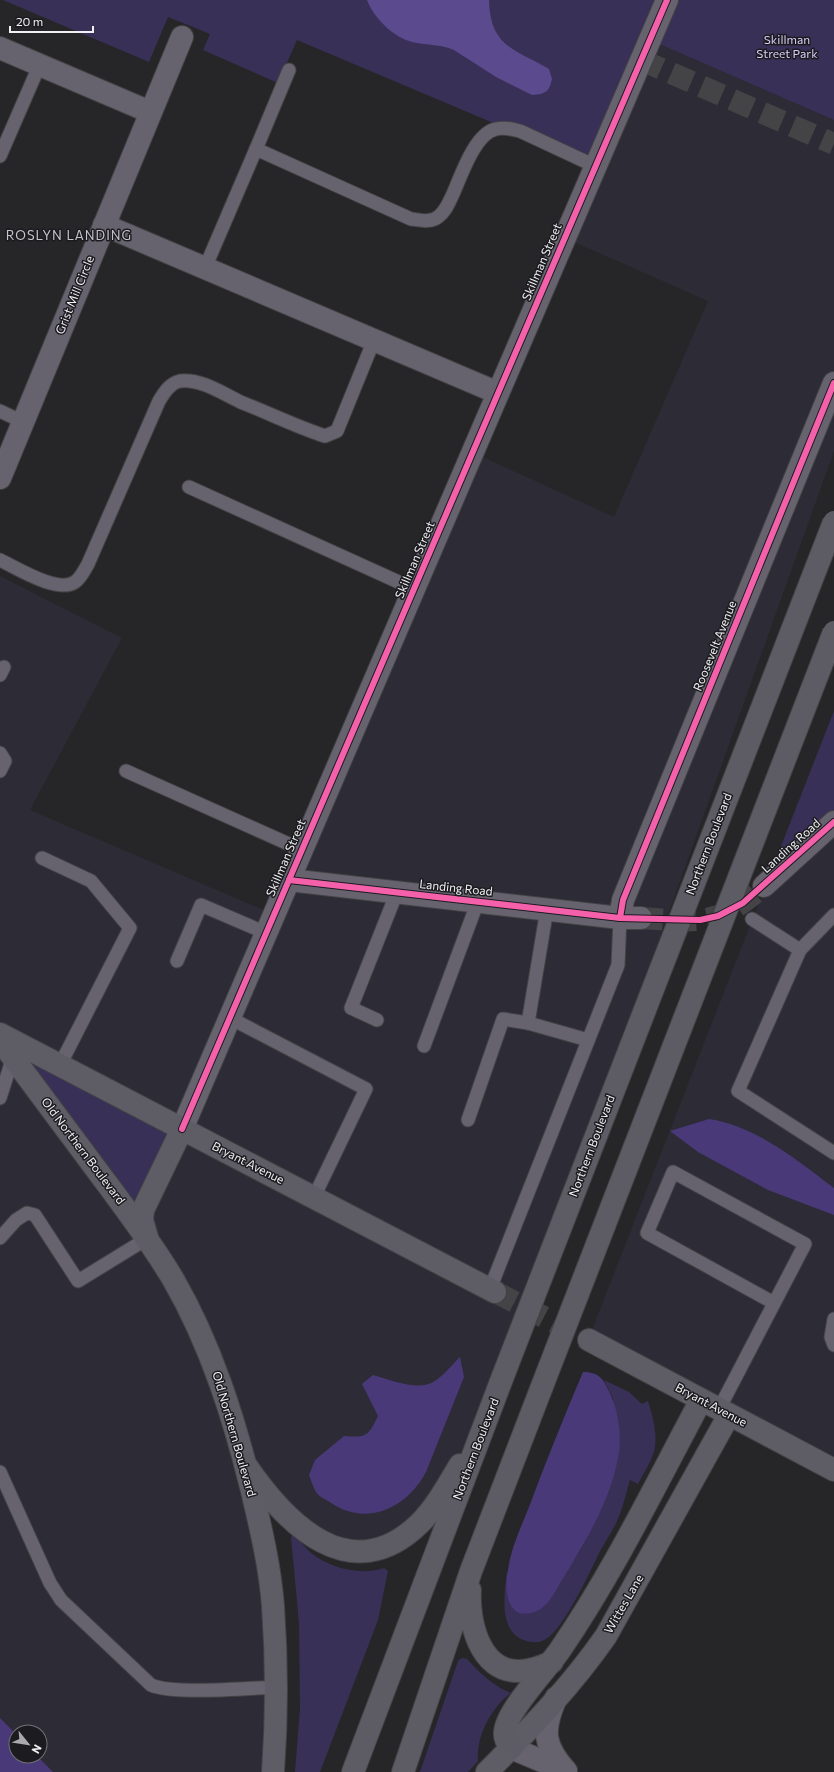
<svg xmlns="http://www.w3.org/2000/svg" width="834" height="1772" font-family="Commissioner,sans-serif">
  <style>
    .built { fill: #2d2b35 }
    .green { fill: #393057 }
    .forest { fill: #4a3979 }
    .water { fill: #5c4a8e }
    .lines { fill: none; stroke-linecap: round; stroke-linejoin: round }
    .street-tunnel { stroke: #444447; stroke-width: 22; stroke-dasharray: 22 11; stroke-linecap: butt }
    .secondary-tunnel { stroke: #444447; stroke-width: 22; stroke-dasharray: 22 11; stroke-linecap: butt }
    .lane-casing { stroke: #434345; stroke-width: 15 }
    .street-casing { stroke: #434345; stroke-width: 24 }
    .secondary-casing { stroke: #434345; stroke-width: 24 }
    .primary-casing { stroke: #434345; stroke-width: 24 }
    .lane { stroke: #66636e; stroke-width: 13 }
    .street { stroke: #66636e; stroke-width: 22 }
    .secondary { stroke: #5e5d66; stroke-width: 22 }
    .primary { stroke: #5d5c65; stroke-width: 22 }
    .primary-bridge-casing { stroke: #434345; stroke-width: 24; stroke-linecap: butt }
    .primary-bridge { stroke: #5d5c65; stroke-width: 22 }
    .cycleway-casing { stroke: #1c1b20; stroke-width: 8 }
    .cycleway { stroke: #f560ab; stroke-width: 6 }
    .labels { text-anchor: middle; stroke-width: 3; stroke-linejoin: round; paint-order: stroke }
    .park-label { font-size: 12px; fill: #d7cffa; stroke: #1c1b20 }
    .street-label { font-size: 12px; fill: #f1f1f4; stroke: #1c1b20 }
    .neighbourhood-label { font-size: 13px; letter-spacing: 1px; fill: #c5c4cb; stroke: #1c1b20 }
  </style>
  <rect width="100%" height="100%" fill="#262629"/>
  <g class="built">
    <path d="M650 40 834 120V451L503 1376 465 1456 421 1522 342 1551 258 1482 262 1534 273 1772H53L37 1756H40V1732H16V1734L0 1718V576L122 638 30 810 273 914 472 452 614 517 708 301 565 238Z"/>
    <path d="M834 822V1470L588 1340 767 882Z"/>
  </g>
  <g class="green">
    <path d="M3 0H834V120L650 40 595 166 297 40 278 83 203 50 210 34 168 17 149 62Z"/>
    <path d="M834 711V822L767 882Z"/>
    <path d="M0 1034 182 1129 142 1220Z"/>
    <path d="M604 1380 629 1392 642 1404 648 1401C653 1417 658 1435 654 1452 651 1462 643 1474 638 1484L630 1480C626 1493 623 1508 617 1521 612 1532 605 1542 599 1553 590 1572 562 1633 544 1640 537 1644 528 1642 521 1639 498 1627 505 1591 507 1571L508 1594 531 1613 543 1607 580 1551 596 1520 610 1486 618 1459 613 1398Z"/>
    <path d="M293 1534C300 1539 304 1547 310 1552 329 1568 361 1576 384 1568L388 1571 378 1620 320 1772H295L300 1708 299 1623 291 1537Z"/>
    <path d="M462 1658 467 1659C480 1673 493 1686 511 1693 491 1708 476 1736 478 1761L468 1772H420L458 1661Z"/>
  </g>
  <g class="forest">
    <path d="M709 1119C756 1126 797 1160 834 1188V1215L768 1190 698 1152 670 1131Z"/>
    <path d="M460 1357 464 1377 426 1472C407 1508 367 1527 331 1503 327 1500 319 1497 316 1492 313 1487 311 1480 309 1475L315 1460 344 1436C367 1438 368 1436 378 1416L362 1384 373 1375C390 1380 419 1392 435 1381 444 1375 452 1365 460 1357Z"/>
    <path d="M583 1372C598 1372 603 1378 609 1391 619 1412 622 1437 618 1459 609 1503 585 1543 562 1580 556 1589 551 1601 543 1607 537 1612 528 1615 520 1613 505 1608 505 1583 508 1570 511 1548 521 1527 529 1507 546 1461 564 1417 583 1372Z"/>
    <path d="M0 1718 16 1734V1756H37L53 1772H0Z"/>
  </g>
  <path class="water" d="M367 0H489C490 47 515 49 549 69L552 79 550 86 547 91 541 94 532 95 496 77 454 50C442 45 430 45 417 43 396 40 375 20 367 0Z"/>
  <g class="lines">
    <g class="street-tunnel">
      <path d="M641 60 834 144"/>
      <path d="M641 918C666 919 694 924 718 916 735 910 750 897 764 886"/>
    </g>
    <path class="secondary-tunnel" d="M495 1292 589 1340"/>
    <g class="lane-casing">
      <g id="lane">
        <path d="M289 70 256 149 411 219C420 220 430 223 438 217 446 211 449 202 453 194 461 176 475 133 496 129 505 127 512 129 520 131L595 166"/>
        <path d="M0 156 40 64"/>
        <path d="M205 268 256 149"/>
        <path d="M0 411 23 422"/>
        <path d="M189 487 414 589"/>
        <path d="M0 560C17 568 58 594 75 582 81 578 85 569 88 564L159 401C164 393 170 383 180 381 201 378 225 395 243 403 271 414 297 427 325 436L337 431 374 340"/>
        <path d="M0 675 4 667"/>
        <path d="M0 753 5 761 0 771"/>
        <path d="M126 771 302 850"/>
        <path d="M42 858 91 881 130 928 60 1065"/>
        <path d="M547 909 528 1023 588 1040"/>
        <path d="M834 915 800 950 738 1091 834 1153"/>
        <path d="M752 919 800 950"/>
        <path d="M177 961 201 905 266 933"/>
        <path d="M230 1018 366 1089 314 1197"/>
        <path d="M377 1020 351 1008 397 892"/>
        <path d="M424 1046 478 901"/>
        <path d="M0 1098 13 1057"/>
        <path d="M468 1120 503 1019 528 1023"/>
        <path d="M0 1238 16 1220 27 1213 35 1215 78 1281 148 1238"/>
        <path d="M490 1289 618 965 620 918"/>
        <path d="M834 1319 831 1337 834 1345"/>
        <path d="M719 1409 805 1244 673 1172 647 1233 774 1303"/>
        <path d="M0 1472 50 1583 61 1600 151 1685C173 1695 250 1688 277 1687"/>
      </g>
    </g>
    <g class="street-casing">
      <g id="street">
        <path d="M0 48 150 112"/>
        <path d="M104 225 498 393"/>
        <path d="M0 478 182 37"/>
        <path d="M289 880 620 918H641"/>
        <path d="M764 886 834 822"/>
        <path d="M620 918 623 900 834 383"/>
        <path d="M182 1129 667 0"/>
        <path d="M556 1698C542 1730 543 1745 566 1771"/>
        <path d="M511 1748 566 1771"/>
      </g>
    </g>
    <g class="secondary-casing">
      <g id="secondary">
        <path d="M0 1034 495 1292"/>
        <path d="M0 1040C33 1084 66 1129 99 1173 125 1208 151 1242 173 1279 211 1345 234 1418 252 1491 261 1529 270 1567 273 1606 277 1662 277 1717 273 1772"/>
        <path d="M147 1237 142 1220 143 1210 182 1129"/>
        <path d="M589 1340 834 1470"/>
        <path d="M487 1772C530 1729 572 1685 606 1636L729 1415"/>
      </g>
    </g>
    <g class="primary-casing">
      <g id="primary">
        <path d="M245 1464C286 1524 351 1591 420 1523 436 1507 448 1485 460 1465"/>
        <path d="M470 1590C468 1620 479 1672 519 1671 531 1671 541 1667 552 1662"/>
        <path d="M511 1748C507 1743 504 1738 505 1732 506 1711 547 1669 560 1650 614 1571 656 1484 701 1400"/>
        <path d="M353 1772 503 1376"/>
        <path d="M403 1772 471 1571 541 1389"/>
      </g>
    </g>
    <use href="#lane" class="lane"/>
    <use href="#street" class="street"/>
    <use href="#secondary" class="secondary"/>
    <use href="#primary" class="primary"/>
    <g class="primary-bridge-casing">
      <g id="primary-bridge">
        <path d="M503 1376 834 522"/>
        <path d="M541 1389 834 632"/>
      </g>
    </g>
    <use href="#primary-bridge" class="primary-bridge"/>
    <g class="cycleway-casing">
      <g id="cycleway">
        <path d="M289 880 620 918 700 920 718 916 743 903 834 822"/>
        <path d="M620 918 623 900 834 383"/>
        <path d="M182 1129 667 0"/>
      </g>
    </g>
    <use href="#cycleway" class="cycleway"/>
  </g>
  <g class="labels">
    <g class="park-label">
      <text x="787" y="44">Skillman<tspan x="787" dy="14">Street Park</tspan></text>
    </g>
    <g class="street-label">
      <text transform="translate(542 262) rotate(-67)" y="4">Skillman Street</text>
      <text transform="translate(75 295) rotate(-68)" y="4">Grist Mill Circle</text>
      <text transform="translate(415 560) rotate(-67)" y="4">Skillman Street</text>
      <text transform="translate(715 646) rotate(-68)" y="4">Roosevelt Avenue</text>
      <text transform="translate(709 844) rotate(-69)" y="4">Northern Boulevard</text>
      <text transform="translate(791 846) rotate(-42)" y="4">Landing Road</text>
      <text transform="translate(286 858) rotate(-67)" y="4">Skillman Street</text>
      <text transform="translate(456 888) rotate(6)" y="4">Landing Road</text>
      <text transform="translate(592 1146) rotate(-69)" y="4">Northern Boulevard</text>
      <text transform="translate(83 1151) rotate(53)" y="4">Old Northern Boulevard</text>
      <text transform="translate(248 1163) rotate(27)" y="4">Bryant Avenue</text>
      <text transform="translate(711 1405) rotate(28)" y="4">Bryant Avenue</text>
      <text transform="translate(234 1434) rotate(74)" y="4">Old Northern Boulevard</text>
      <text transform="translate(476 1449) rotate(-69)" y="4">Northern Boulevard</text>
      <text transform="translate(624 1604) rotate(-60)" y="4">Wittes Lane</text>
    </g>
    <g class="neighbourhood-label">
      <text x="69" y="240">ROSLYN LANDING</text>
    </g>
  </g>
  <g transform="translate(28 1744) rotate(120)"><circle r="19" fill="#1c1b20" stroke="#717175"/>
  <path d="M0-3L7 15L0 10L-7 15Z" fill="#aaaaad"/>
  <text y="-6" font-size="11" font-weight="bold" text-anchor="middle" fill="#f1f1f4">N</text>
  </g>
  <path d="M10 26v6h83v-6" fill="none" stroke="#f1f1f4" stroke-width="2"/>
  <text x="16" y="26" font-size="12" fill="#f1f1f4" stroke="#1c1b20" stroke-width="3" paint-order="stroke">20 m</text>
</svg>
